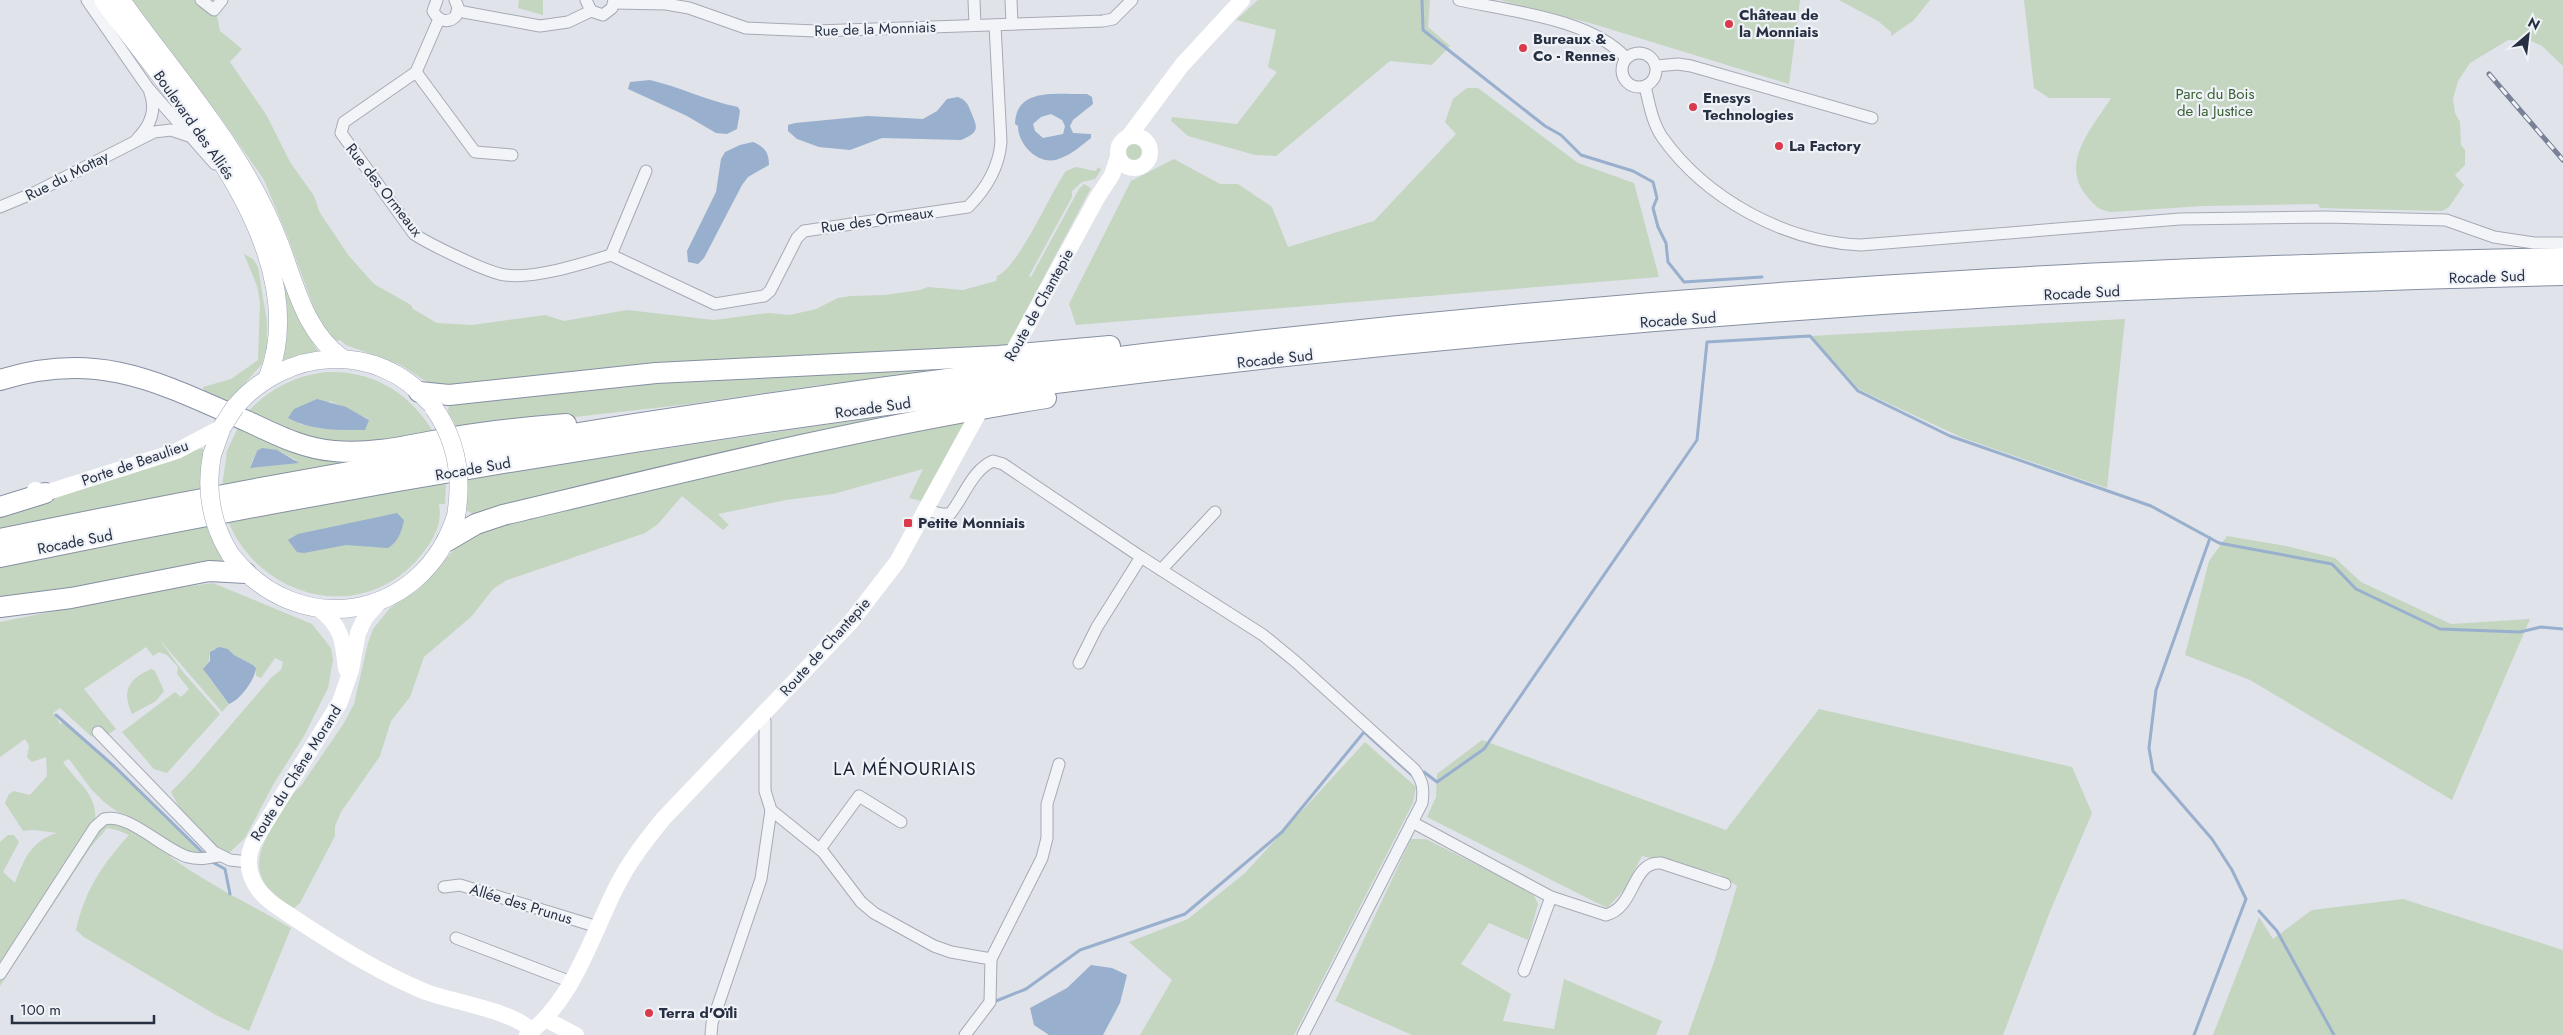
<svg xmlns="http://www.w3.org/2000/svg" width="2563" height="1035" font-family="Jost,sans-serif">
  <style>
    .green { fill: #c4d5c0; fill-rule: evenodd }
    .water { fill: #98afcd; fill-rule: evenodd }
    .lines { fill: none; stroke-linecap: round; stroke-linejoin: round }
    .stream { stroke: #98afcd; stroke-width: 3 }
    .street-casing { stroke: #a5aab5; stroke-width: 13 }
    .primary-casing { stroke: #9ea7b7; stroke-width: 19 }
    .highway-casing { stroke: #868fa2; stroke-width: 22 }
    .street { stroke: #f3f4f8; stroke-width: 11 }
    .secondary { stroke: #fff; stroke-width: 16 }
    .primary { stroke: #fff; stroke-width: 18 }
    .highway { stroke: #fff; stroke-width: 20 }
    .rail-casing { stroke: #788195; stroke-width: 5 }
    .rail { stroke: #eff2f7; stroke-width: 3; stroke-dasharray: 9; stroke-linecap: butt }
    .primary-bridge-casing { stroke: #9ea7b7; stroke-width: 19; stroke-linecap: butt }
    .secondary-bridge { stroke: #fff; stroke-width: 16 }
    .primary-bridge { stroke: #fff; stroke-width: 18 }
    .poi-dot { fill: #d93b4a; stroke: #eff2f7; stroke-width: 2 }
    .labels { text-anchor: middle; stroke-width: 4.5; stroke-linejoin: round; paint-order: stroke }
    .poi-label { font-size: 15px; font-weight: bold; fill: #273043; stroke: #eff2f7; text-anchor: start }
    .street-label { font-size: 15px; fill: #273043; stroke: #eff2f7 }
    .park-label { font-size: 15px; fill: #396033; stroke: #eff2f7 }
    .quarter-label { font-size: 18px; letter-spacing: 1px; fill: #192133; stroke: #eff2f7 }
  </style>
  <rect width="100%" height="100%" fill="#e0e3ea"/>
  <g class="green">
    <path d="M130 0H197L217 16 220 31 242 49 230 62 267 116 290 162 314 196 320 213 349 256 374 284 411 305 413 309 437 323 472 325 545 315 564 321 627 310 714 320 768 313 790 315 816 309 838 298 851 296 885 295 920 290 928 287 963 290 996 281 997 276C1019 267 1050 193 1066 171L1076 167 1095 171 1099 167 1101 170 1095 179 1082 182 1072 191V197L1029 276 1031 277 1079 189 1084 184 1091 188 1007 347 622 369 619 366 478 385H442L427 382 401 365 346 345 340 340 334 341 317 316 287 235 264 180 221 118Z"/>
    <path d="M519 0H543V15L518 8Z"/>
    <path d="M1258 0H1430L1428 27 1450 46 1432 65 1390 61 1276 156 1255 155 1188 136 1171 121 1172 117 1237 124 1277 72 1268 67 1276 30 1236 20Z"/>
    <path d="M1500 0H1800L1789 84 1590 23Z"/>
    <path d="M1839 0H1930L1913 21 1891 36V32L1878 21Z"/>
    <path d="M2024 0H2563V66L2542 46 2529 40H2508L2470 63 2458 81 2453 99 2455 113 2460 122 2461 145 2465 150V165L2455 175 2464 185 2449 207 2442 211 2320 208 2318 204 2204 206 2111 212C2098 210 2094 205 2086 195 2059 162 2094 126 2111 98H2049L2034 88Z"/>
    <path d="M1467 88H1478L1578 163 1634 183 1659 277 1076 325 1069 304 1131 181 1174 159 1220 184H1238L1272 207 1288 247 1374 221 1456 134 1445 122 1453 99Z"/>
    <circle cx="1134" cy="152" r="10"/>
    <path d="M244 254 253 259 258 267 267 322V347L262 364 226 404 204 392 203 387 231 379 258 360 260 302 257 286Z"/>
    <path d="M285 283 304 329 318 351 283 360 286 321 282 284Z"/>
    <path d="M2125 319 2107 488 1963 438 1860 390 1811 336Z"/>
    <path d="M997 365 831 386 819 385 690 404 458 430 448 411 449 405 609 383Z"/>
    <path d="M326 372C374 370 412 394 435 435L336 446 245 415C267 390 293 376 326 372ZM330 401 369 419C339 432 331 431 299 424Z"/>
    <path d="M945 407 475 515 466 510 468 478Z"/>
    <path d="M966 421 921 501 909 498 923 469 833 494 786 500 718 514 729 525 723 530 682 496 658 524 645 533 507 580 493 589 472 616 424 657 410 697 391 721 380 756 341 812 335 826V836L300 903 293 909C284 905 279 899 272 892 248 869 262 844 276 820 283 807 289 795 301 786L344 723 354 704 368 643 373 629 390 608 418 590 460 543 480 531 745 465Z"/>
    <path d="M240 423 287 444 410 453 222 487 227 451ZM277 450 296 460 250 466 257 451Z"/>
    <path d="M202 448 205 451 201 490 0 529V512Z"/>
    <path d="M446 482 445 504H439C442 522 436 535 425 550 370 626 262 603 228 521Z"/>
    <path d="M206 525 223 559 222 562 0 601V566Z"/>
    <path d="M2227 536 2286 546 2335 558 2361 582 2451 624 2530 619 2452 800 2250 680 2185 655 2209 561Z"/>
    <path d="M213 583 312 624 331 648 333 660 328 688 304 736 273 785 245 838 229 853H223L180 809 171 792 193 769 272 677 281 670 283 662 275 658 261 678 256 676V668L253 665 234 655 228 649H214L210 652 207 675 229 704 222 712 159 639 183 672 220 714 167 773 154 769 122 732 175 692 181 697 189 689 177 674 178 667 167 655 159 652 153 656 146 647 84 689 116 729 107 735 100 727 92 737 60 708 53 713 61 725 62 722 114 767 203 855H192L126 818 104 802 91 789 69 759 63 762C77 783 101 796 94 825L0 969V842L8 835H14L19 842 3 872 15 883C24 859 31 841 57 833L34 830 23 831 5 803 9 794 14 791 30 795 47 776 46 757 32 762 27 757 29 746 25 739 0 757V622L159 590Z"/>
    <path d="M151 669 155 671 164 691 156 701 132 714C121 690 129 679 151 669Z"/>
    <path d="M1819 709 2072 767 2092 813 2049 914 2003 1035H1688L1714 962 1737 886 1719 874 1642 856 1624 890 1607 908 1427 817 1436 797 1437 774 1482 740 1726 830Z"/>
    <path d="M1365 742 1416 787 1413 803 1294 1035H1140L1172 980 1129 942 1188 919 1245 873Z"/>
    <path d="M106 823 122 824 177 858 169 856C207 884 250 904 291 928L249 1031 216 1015 84 937 76 930C85 890 102 865 129 835L117 830 107 828 90 848 0 986V977L86 845Z"/>
    <path d="M1411 839H1426L1533 893 1538 904 1528 940 1489 923 1461 964 1511 994 1503 1021 1554 1029 1564 979 1662 1021 1656 1035H1412L1335 1001Z"/>
    <path d="M2403 899 2563 950V1035H2213L2259 917 2273 939 2312 910Z"/>
  </g>
  <g class="water">
    <path d="M650 80C680 87 708 101 738 107L740 111 737 129 727 134 716 133 687 116 628 89 630 82Z"/>
    <path d="M1087 94 1092 97 1093 104 1073 120 1070 126 1073 133 1091 134V138C1082 145 1072 154 1061 158 1041 168 1018 146 1018 126L1015 124C1016 86 1059 95 1087 94ZM1051 114 1062 120 1065 126 1063 134 1043 138 1035 131 1033 124 1041 117Z"/>
    <path d="M958 97C966 100 968 104 971 112 977 127 981 132 961 140L882 138 850 150 819 147 797 139 788 131V125L795 123 868 116 923 119 937 111 947 99Z"/>
    <path d="M753 142C765 147 769 153 769 165L748 177 742 185 704 258 698 264 688 262 687 251 716 192 721 159 725 152 740 145Z"/>
    <path d="M317 399 346 407 369 420 365 430C339 430 312 431 288 418L294 409Z"/>
    <path d="M262 448 277 450 299 463 250 468 257 451Z"/>
    <path d="M397 513 404 520C402 531 398 542 388 548L346 545 304 553 297 552 288 540 298 534Z"/>
    <path d="M219 647 228 649 234 655 253 665 256 668C255 680 240 700 229 704L203 669 210 661V652Z"/>
    <path d="M1091 965 1112 968 1127 975 1120 1003 1103 1035H1049L1034 1025 1030 1008 1067 988Z"/>
  </g>
  <g class="lines">
    <g class="stream">
      <path d="M1422 0 1423 30 1545 126 1561 135 1581 155 1633 171 1653 182 1657 198 1653 208 1658 227 1666 243 1668 262 1684 282 1762 277"/>
      <path d="M56 715 114 766 204 854"/>
      <path d="M1424 772 1437 782 1484 749 1697 440 1707 342 1810 336 1858 391 1950 436 2151 506 2219 543 2332 564 2356 589 2440 629 2520 632 2541 627 2563 629"/>
      <path d="M214 863 225 869 230 894"/>
      <path d="M2259 911 2277 931 2334 1035"/>
      <path d="M996 1001 1026 989 1080 950 1185 914 1282 832 1364 732 1413 776"/>
      <path d="M2194 1035 2246 899 2232 870 2212 839 2153 771 2149 748 2156 690 2210 538"/>
    </g>
    <g class="street-casing">
      <g id="street">
        <path d="M87 0 148 88 215 164"/>
        <path d="M201 0 214 10 222 0"/>
        <path d="M437 0 433 11C438 21 448 24 456 16L458 7 455 0"/>
        <path d="M586 0 591 11 603 15 612 8 614 0"/>
        <path d="M974 0 975 25"/>
        <path d="M1011 0 1012 24"/>
        <path d="M1459 0C1510 11 1591 19 1626 58"/>
        <path d="M614 3 666 4 689 8 746 28 816 31 1103 21 1113 19 1132 0"/>
        <path d="M458 11 540 26 568 22 591 11"/>
        <path d="M439 19 416 72 344 122 341 133 414 234C429 244 488 273 505 275 535 279 582 264 611 255L646 171"/>
        <circle cx="1639" cy="70" r="17"/>
        <path d="M1656 66 1678 64 1691 66 1872 118"/>
        <path d="M416 72 475 152 512 155"/>
        <path d="M1645 86C1649 103 1652 122 1662 137 1706 199 1785 242 1861 245L2180 219 2325 217 2446 220 2494 237 2534 243H2563"/>
        <path d="M137 139C150 126 157 111 150 93"/>
        <path d="M0 207 36 192 154 132 171 130 189 136"/>
        <path d="M611 255 715 304 764 296 770 291 797 238 804 231 968 207C986 189 999 167 1001 142L995 25"/>
        <path d="M926 510 942 514H950C964 497 972 470 993 461L1003 464 1141 557 1097 627 1079 663"/>
        <path d="M1141 557 1263 635 1296 662 1415 770C1423 782 1424 789 1422 803L1303 1035"/>
        <path d="M1161 570 1215 512"/>
        <path d="M761 717 765 721V791L771 810 823 852 861 902 874 913 934 946 951 952 991 959"/>
        <path d="M98 732 214 852 230 860 249 862"/>
        <path d="M1412 822 1551 897 1524 971"/>
        <path d="M820 849 859 796 901 822"/>
        <path d="M444 887 460 885 598 927"/>
        <path d="M1551 897 1606 915C1636 907 1631 861 1661 863L1725 884"/>
        <path d="M456 938 571 982"/>
        <path d="M0 974 95 827 104 819C128 812 164 850 188 857 199 860 209 858 220 856"/>
        <path d="M711 1035 712 1023 761 879 771 810"/>
        <path d="M965 1035 990 1002 991 959 1042 858 1047 838V804L1059 764"/>
      </g>
    </g>
    <g class="primary-casing">
      <g id="primary">
        <path d="M103 0C173 97 318 248 268 377"/>
        <path d="M121 0C178 80 245 152 280 245 296 287 305 332 343 359"/>
        <path d="M235 407C285 348 376 340 429 402"/>
        <path d="M212 455 222 427"/>
        <path d="M230 554C297 642 422 621 456 516"/>
      </g>
    </g>
    <g class="highway-casing">
      <g id="highway">
        <path d="M0 380C99 349 160 383 249 422 277 435 304 449 334 451 374 455 415 444 454 437 491 431 529 427 566 424"/>
        <path d="M419 392 449 395 656 373 998 356 1110 346"/>
        <path d="M0 507 45 493"/>
        <path d="M0 539C656 404 1324 318 1993 279 2183 268 2373 262 2563 258"/>
        <path d="M447 541 476 524 503 515C683 472 863 427 1046 398"/>
        <path d="M0 557C656 421 1324 337 1993 297 2183 286 2373 280 2563 275"/>
        <path d="M0 607 71 598 209 571 246 573"/>
      </g>
    </g>
    <use href="#street" class="street"/>
    <g class="secondary">
      <circle cx="1134" cy="152" r="16"/>
      <path d="M1129 136 1182 65 1242 0"/>
      <path d="M1019 341 1097 198 1112 175 1118 157"/>
      <path d="M35 490 45 493 177 451 222 427"/>
      <path d="M380 601 365 618 358 633 351 670 340 702 253 843C246 859 248 875 258 889 268 903 286 912 300 922 340 948 382 974 426 992 453 1002 514 1011 532 1031"/>
      <path d="M318 608C342 626 343 640 346 669"/>
      <path d="M545 1019 576 1035"/>
      <path d="M527 1035C576 997 591 935 619 882 631 859 647 839 663 819L850 623 897 562 973 423"/>
    </g>
    <use href="#primary" class="primary"/>
    <use href="#highway" class="highway"/>
    <g class="rail-casing">
      <path id="rail" d="M2489 74 2563 160"/>
    </g>
    <use href="#rail" class="rail"/>
    <g class="primary-bridge-casing">
      <g id="primary-bridge">
        <path d="M434 408C457 441 463 476 456 516"/>
        <path d="M222 427 235 407"/>
        <path d="M212 455C205 491 211 523 230 554"/>
      </g>
    </g>
    <path class="secondary-bridge" d="M973 423 1019 341"/>
    <use href="#primary-bridge" class="primary-bridge"/>
  </g>
  <g class="poi-dot">
    <circle cx="1729" cy="24" r="5"/>
    <circle cx="1523" cy="48" r="5"/>
    <circle cx="1693" cy="107" r="5"/>
    <circle cx="1779" cy="146" r="5"/>
    <rect x="903" y="518" width="10" height="10" rx="2.5"/>
    <circle cx="649" cy="1013" r="5"/>
  </g>
  <g class="labels">
    <g class="poi-label">
      <text x="1739" y="20">Château de<tspan x="1739" dy="17">la Monniais</tspan></text>
      <text x="1533" y="44">Bureaux &amp;<tspan x="1533" dy="17">Co - Rennes</tspan></text>
      <text x="1703" y="103">Enesys<tspan x="1703" dy="17">Technologies</tspan></text>
      <text x="1789" y="151">La Factory</text>
      <text x="918" y="528">Petite Monniais</text>
      <text x="659" y="1018">Terra d'Oïli</text>
    </g>
    <g class="street-label">
      <text transform="translate(875 29) rotate(-2)" y="5">Rue de la Monniais</text>
      <text transform="translate(194 125) rotate(55)" y="5">Boulevard des Alliés</text>
      <text transform="translate(67 176) rotate(-27)" y="5">Rue du Mottay</text>
      <text transform="translate(384 190) rotate(52)" y="5">Rue des Ormeaux</text>
      <text transform="translate(877 220) rotate(-8)" y="5">Rue des Ormeaux</text>
      <text transform="translate(2487 277) rotate(-2)" y="5">Rocade Sud</text>
      <text transform="translate(2082 293) rotate(-3)" y="5">Rocade Sud</text>
      <text transform="translate(1039 305) rotate(-61)" y="5">Route de Chantepie</text>
      <text transform="translate(1678 320) rotate(-4)" y="5">Rocade Sud</text>
      <text transform="translate(1275 359) rotate(-6)" y="5">Rocade Sud</text>
      <text transform="translate(873 408) rotate(-8)" y="5">Rocade Sud</text>
      <text transform="translate(135 463) rotate(-19)" y="5">Porte de Beaulieu</text>
      <text transform="translate(473 469) rotate(-10)" y="5">Rocade Sud</text>
      <text transform="translate(75 542) rotate(-11)" y="5">Rocade Sud</text>
      <text transform="translate(825 647) rotate(-48)" y="5">Route de Chantepie</text>
      <text transform="translate(296 773) rotate(-58)" y="5">Route du Chêne Morand</text>
      <text transform="translate(521 904) rotate(17)" y="5">Allée des Prunus</text>
    </g>
    <g class="park-label">
      <text x="2215" y="99">Parc du Bois<tspan x="2215" dy="17">de la Justice</tspan></text>
    </g>
    <g class="quarter-label">
      <text x="905" y="775">LA MÉNOURIAIS</text>
    </g>
  </g>
  <g transform="translate(2528 35) rotate(28)" stroke="#eff2f7" stroke-width="4" paint-order="stroke">
  <path d="M0-4L9 19L0 12L-9 19Z" fill="#273043"/>
  <text y="-8" font-size="14" font-weight="bold" text-anchor="middle" fill="#273043">N</text>
  </g>
  <path d="M12 1015v8h142v-8" fill="none" stroke="#273043" stroke-width="2.5"/>
  <text x="20" y="1015" font-size="15" fill="#273043" stroke="#eff2f7" stroke-width="4" paint-order="stroke">100 m</text>
</svg>
